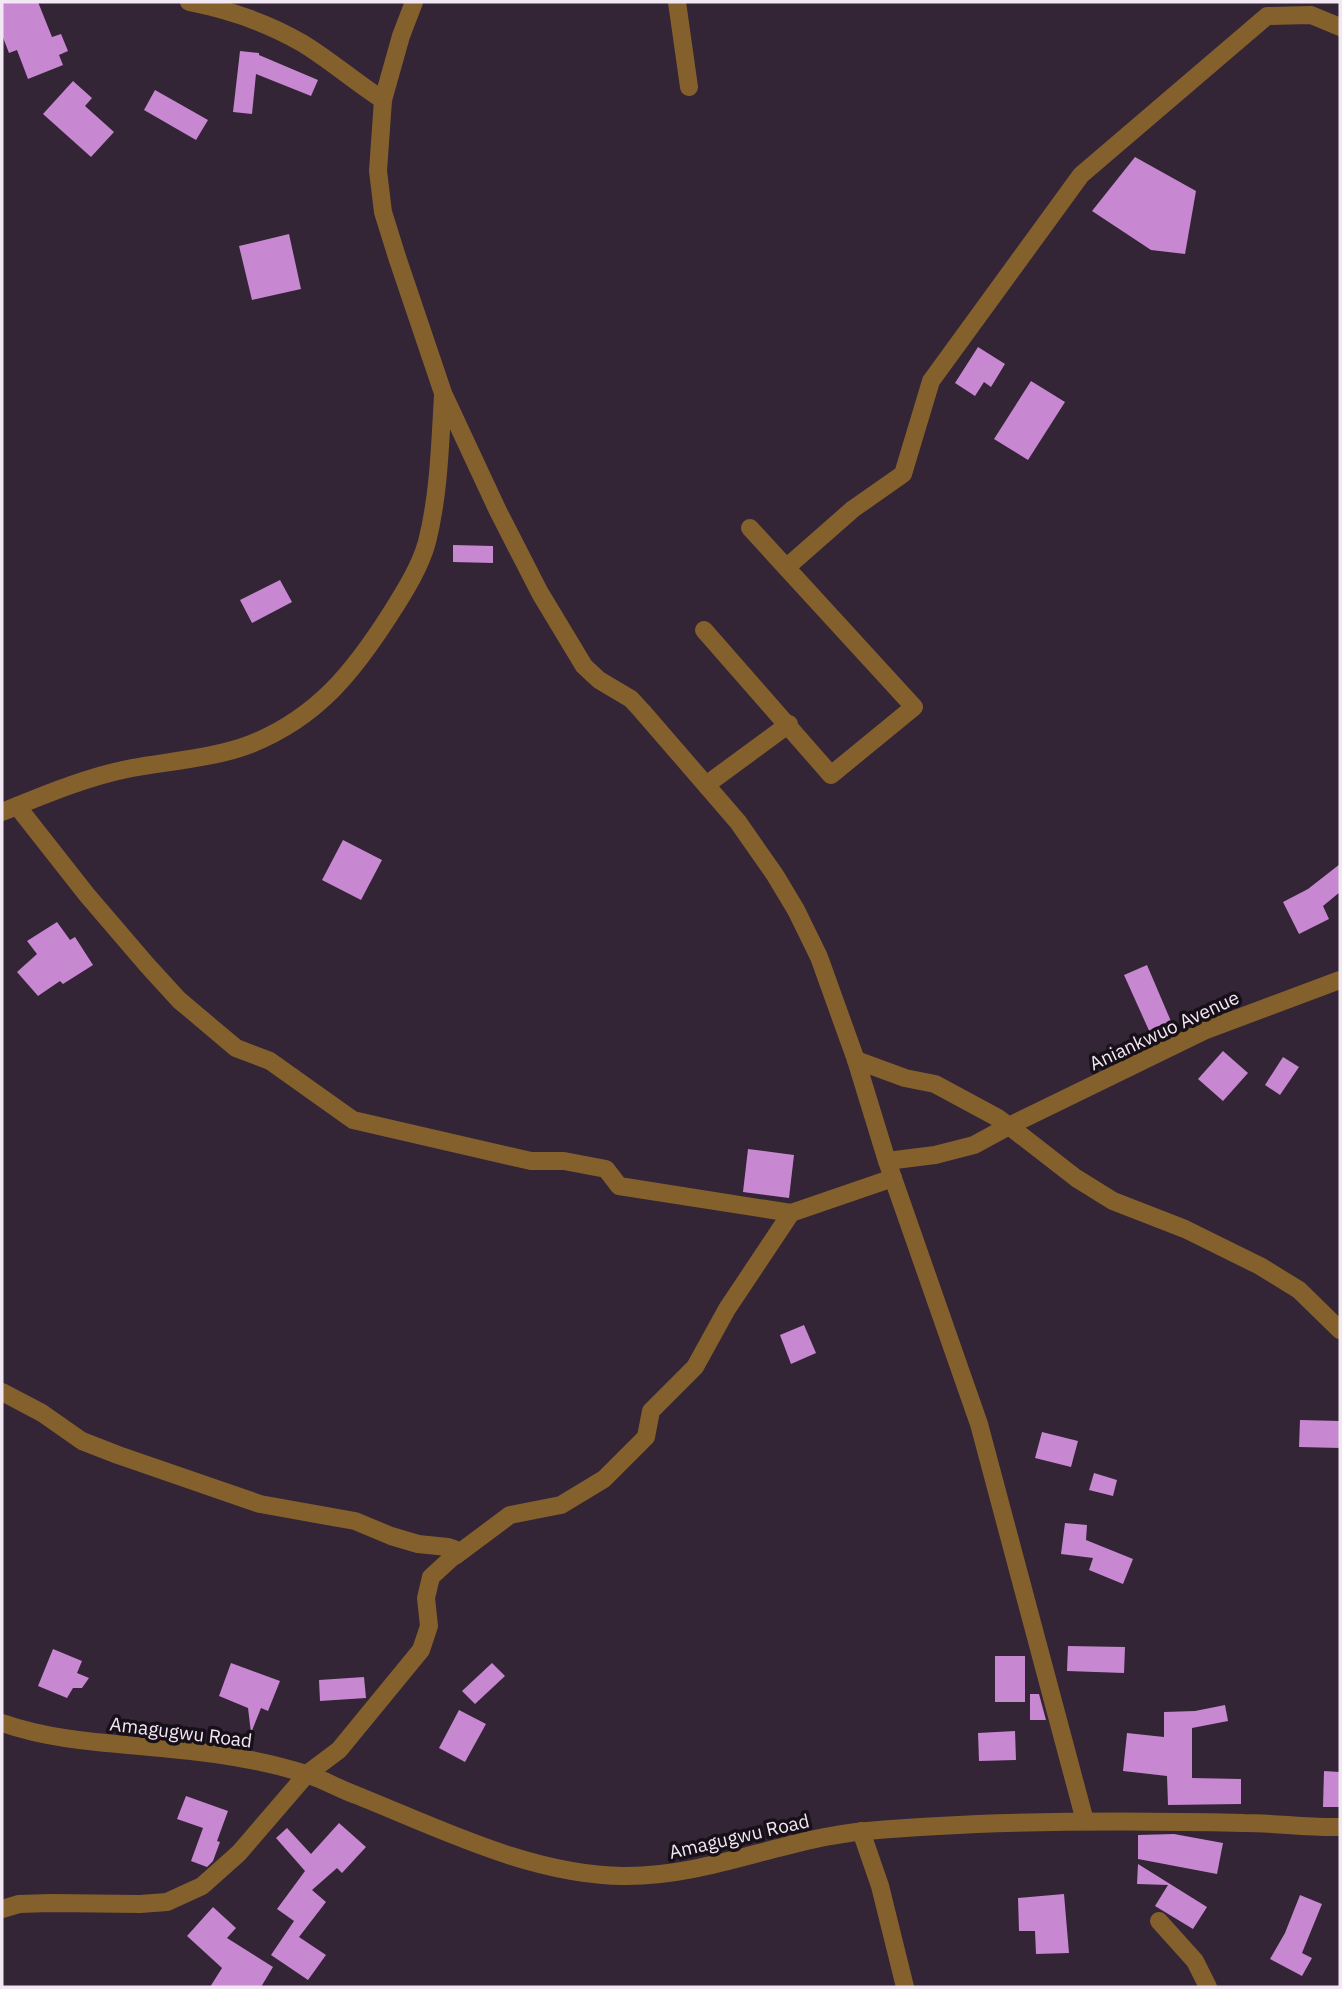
<svg xmlns="http://www.w3.org/2000/svg" width="1342" height="1989" font-family="'IBM Plex Sans',sans-serif">
  <style>
    .building { fill: #c787d1 }
    .lines { fill: none; stroke-linecap: round; stroke-linejoin: round }
    .minor { stroke: #84602c; stroke-width: 18 }
    .labels { text-anchor: middle; stroke-width: 7; stroke-linejoin: round; paint-order: stroke }
    .street-label { font-size: 19px; fill: #f2e8f4; stroke: #171018 }
  </style>
  <rect width="100%" height="100%" fill="#332436"/>
  <g class="building">
    <path d="M2 2H38L52 37 61 34 68 51 59 55 63 65 28 79 17 50 9 53 2 35Z"/>
    <path d="M240 51 259 53V55L318 80 311 96 256 74 252 114 233 112Z"/>
    <path d="M73 81 92 98 85 106 114 132 91 157 43 114Z"/>
    <path d="M155 90 208 120 196 140 144 110Z"/>
    <path d="M1135 157 1196 191 1185 254 1151 250 1092 211Z"/>
    <path d="M289 234 301 289 252 300 239 246Z"/>
    <path d="M978 347 1005 364 991 387 984 382 975 396 955 383Z"/>
    <path d="M1031 381 1065 402 1028 460 994 439Z"/>
    <path d="M453 545 493 546V563L453 562Z"/>
    <path d="M280 580 292 602 252 623 240 600Z"/>
    <path d="M343 840 382 860 361 900 322 880Z"/>
    <path d="M1340 864V892L1323 906 1329 919 1299 934 1283 902 1308 889Z"/>
    <path d="M57 922 70 940 75 937 93 965 63 984 60 981 38 996 17 972 37 954 27 941Z"/>
    <path d="M1147 965 1173 1026 1151 1035 1124 975Z"/>
    <path d="M1223 1051 1248 1073 1223 1101 1198 1079Z"/>
    <path d="M1283 1057 1299 1067 1280 1095 1265 1085Z"/>
    <path d="M748 1149 794 1155 789 1198 743 1192Z"/>
    <path d="M804 1325 816 1353 791 1364 780 1335Z"/>
    <path d="M1300 1420 1340 1421V1448L1299 1447Z"/>
    <path d="M1042 1432 1078 1441 1071 1467 1035 1458Z"/>
    <path d="M1094 1473 1117 1480 1113 1496 1089 1490Z"/>
    <path d="M1065 1523 1087 1525 1086 1540 1133 1559 1123 1584 1089 1570 1093 1558 1061 1554Z"/>
    <path d="M1068 1646 1125 1647 1124 1673 1067 1671Z"/>
    <path d="M53 1649 82 1661 77 1673 89 1678 82 1688H73L67 1698 38 1686Z"/>
    <rect x="995" y="1656" width="30" height="46"/>
    <path d="M231 1663 280 1681 268 1711 261 1708 251 1733 248 1708 219 1696Z"/>
    <path d="M492 1663 505 1676 475 1704 462 1691Z"/>
    <path d="M364 1677 366 1698 320 1701 319 1680Z"/>
    <path d="M1030 1694H1039L1046 1720H1030Z"/>
    <path d="M1225 1705 1228 1721 1192 1728V1778L1241 1779V1804L1168 1805 1167 1776 1123 1771 1127 1733 1164 1737V1712L1195 1711Z"/>
    <path d="M459 1710 486 1724 465 1762 439 1748Z"/>
    <path d="M1015 1731 1016 1760 979 1761 978 1733Z"/>
    <path d="M1324 1771 1340 1772V1807H1323Z"/>
    <path d="M186 1796 228 1811 217 1841 220 1842 213 1861 207 1867 191 1861 203 1828 177 1819Z"/>
    <path d="M339 1823 366 1847 342 1873 337 1868 312 1890 326 1902 299 1937 326 1955 308 1980 271 1955 294 1921 277 1909 305 1871 276 1838 287 1828 311 1854Z"/>
    <path d="M1174 1834 1223 1843 1217 1874 1138 1859V1835Z"/>
    <path d="M1138 1864 1207 1907 1193 1929 1155 1906 1168 1885 1137 1884Z"/>
    <path d="M1064 1894 1069 1953 1036 1954 1035 1931H1019L1018 1898Z"/>
    <path d="M1300 1895 1322 1904 1302 1953 1312 1958 1302 1976 1270 1959 1285 1933Z"/>
    <path d="M213 1907 236 1928 227 1938 273 1967 261 1987H210L222 1968 187 1936Z"/>
  </g>
  <g class="lines">
    <g class="minor">
      <path d="M189 2C230 10 266 22 302 43 330 60 355 82 383 100"/>
      <path d="M414 2 401 36 383 100 378 171 383 212 397 257 443 393 498 511 540 593 584 666 599 680 631 699 642 711 738 822 775 875 796 910 819 957 856 1060 887 1161 979 1424 1085 1821"/>
      <path d="M677 2 689 87"/>
      <path d="M787 567 853 509 903 474 931 381 1081 175 1267 16 1311 15 1340 27"/>
      <path d="M704 630 831 775 914 707 750 528"/>
      <path d="M706 785 789 724"/>
      <path d="M17 806 87 895 147 965 179 1000 236 1048 270 1061 353 1120 531 1161H564L606 1169 619 1186 791 1213"/>
      <path d="M2 812C44 795 86 777 132 768 170 761 215 758 251 744 318 717 354 671 391 613 405 591 420 567 427 542 439 494 440 445 443 395"/>
      <path d="M856 1060 905 1078 935 1084 998 1118 1009 1126 1206 1030 1340 980"/>
      <path d="M887 1161 935 1155 974 1145 1009 1126 1076 1178 1113 1201 1185 1229 1260 1266 1299 1290 1340 1330"/>
      <path d="M2 1392 42 1413 82 1441 118 1455 260 1504 355 1521 391 1536 418 1544 448 1547 454 1549 456 1554 431 1577 426 1598 429 1626 421 1650 339 1750 307 1774 239 1853 202 1886 167 1902 140 1904 51 1903 19 1904 2 1909"/>
      <path d="M455 1556 510 1515 561 1505 604 1479 646 1437 651 1411 695 1367 727 1309 791 1213 893 1178"/>
      <path d="M2 1723C56 1742 114 1743 171 1749 216 1753 263 1760 306 1774 323 1779 339 1789 356 1795 441 1829 531 1875 624 1876 708 1877 784 1838 867 1831 992 1820 1119 1820 1244 1823 1276 1823 1308 1828 1340 1827"/>
      <path d="M861 1831 880 1886 905 1987"/>
      <path d="M1159 1921 1195 1961 1208 1987"/>
    </g>
  </g>
  <g class="labels">
    <g class="street-label">
      <text transform="translate(1164 1030) rotate(-25)" y="7">Aniankwuo Avenue</text>
      <text transform="translate(181 1732) rotate(7)" y="7">Amagugwu Road</text>
      <text transform="translate(739 1836) rotate(-13)" y="7">Amagugwu Road</text>
    </g>
  </g>
  <rect width="1342" height="1989" fill="none" stroke="#f2e8f4" stroke-width="7"/>
</svg>
